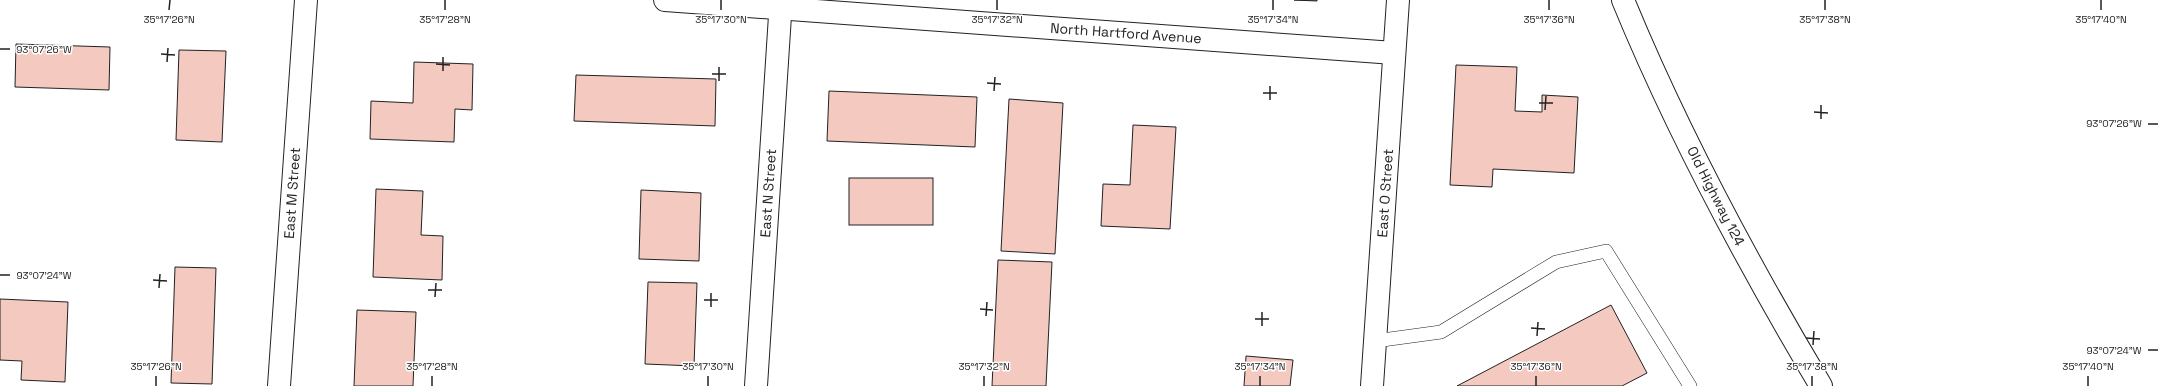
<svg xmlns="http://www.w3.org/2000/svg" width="2158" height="386" font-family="'Space Grotesk',sans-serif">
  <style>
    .building { fill: #f3c9c0; stroke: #222 }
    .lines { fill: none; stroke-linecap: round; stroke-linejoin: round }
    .service-casing { stroke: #222; stroke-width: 14 }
    .minor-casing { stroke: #222; stroke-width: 24 }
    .tertiary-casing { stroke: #222; stroke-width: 24 }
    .service { stroke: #fff; stroke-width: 13 }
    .minor { stroke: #fff; stroke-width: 22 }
    .tertiary { stroke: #fff; stroke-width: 22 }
    .ticks { fill: none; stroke: #222; stroke-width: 1.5 }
    .labels { text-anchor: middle; stroke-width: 3; stroke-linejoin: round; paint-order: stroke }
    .street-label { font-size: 14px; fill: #222; stroke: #fff }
    .ticks-label { font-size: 10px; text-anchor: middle; fill: #222; stroke: #fff; stroke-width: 3; stroke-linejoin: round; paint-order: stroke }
  </style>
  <rect width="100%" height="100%" fill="#fff"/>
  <g class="building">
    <path d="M1294 0H1317V1Z"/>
    <path d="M16 44 110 47 109 90 15 87Z"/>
    <path d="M179 50 226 51 222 142 176 140Z"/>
    <path d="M414 62 473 64 472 110 455 109 454 142 370 139 371 101 413 103Z"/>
    <path d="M1456 65 1517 67 1515 111 1542 112V95L1578 97 1574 173 1493 169 1492 187 1450 185Z"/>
    <path d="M576 75 716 79 715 126 574 121Z"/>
    <path d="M829 91 977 97 975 147 827 141Z"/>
    <path d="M1009 99 1063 103 1055 254 1001 251Z"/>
    <path d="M1133 125 1176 127 1170 229 1101 226 1103 184 1130 185Z"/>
    <rect x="849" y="178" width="84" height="47"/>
    <path d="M376 189 423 191 421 235 443 236 442 280 373 277Z"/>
    <path d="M641 190 701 193 699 261 639 259Z"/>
    <path d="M998 260 1052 262 1046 386H992Z"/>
    <path d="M175 267 216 268 212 384 171 383Z"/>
    <path d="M648 282 697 283 694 366 645 364Z"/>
    <path d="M0 299 68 302 65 382 21 380 22 361 0 360Z"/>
    <path d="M1611 305 1647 373 1622 386H1457Z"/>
    <path d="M357 310 416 312 413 386H354Z"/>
    <path d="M1246 356 1293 360 1290 386H1244Z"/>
  </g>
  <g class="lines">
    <g class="service-casing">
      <path id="service" d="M1375 341 1441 332 1556 262 1606 251 1690 386"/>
    </g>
    <g class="minor-casing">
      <g id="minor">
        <path d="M665 0 1394 53"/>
        <path d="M279 386 306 0"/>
        <path d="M756 386 781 0"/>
      </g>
    </g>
    <g class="tertiary-casing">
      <g id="tertiary">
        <path d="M1623 0C1678 134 1747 262 1821 386"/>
        <path d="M1372 386 1398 0"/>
      </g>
    </g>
    <use href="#service" class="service"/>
    <use href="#minor" class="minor"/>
    <use href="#tertiary" class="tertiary"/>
  </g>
  <path class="ticks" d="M169 10 170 0M445 10V0M721 10V0M997 10V0M1273 10V0M1549 10V0M1825 10V0M2101 10V0M0 49H10M161 54 175 55M167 62 168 48M436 64 450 65M443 71V57M712 74H726M719 81V67M987 83 1001 84M994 91 995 77M1263 93H1277M1270 100V86M1539 103H1553M1545 110 1546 96M1814 112 1828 113M1821 119V105M2148 124H2158M0 275H10M153 280 167 281M159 288 160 274M428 290H442M435 297 436 283M704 300H718M711 307V293M980 309 993 310M986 316 987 302M1255 319H1269M1262 326V312M1531 328 1545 329M1537 336 1538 322M1806 338 1820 339M1813 345 1814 331M2148 350H2158M156 386V376M432 386V376M708 386V376M984 386V376M1260 386V376M1536 386V376M1812 386V376M2088 386V376"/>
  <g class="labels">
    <g class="street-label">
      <text transform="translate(1126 33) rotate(4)" y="5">North Hartford Avenue</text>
      <text transform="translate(292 193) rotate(-86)" y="5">East M Street</text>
      <text transform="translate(768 193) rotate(-86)" y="5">East N Street</text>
      <text transform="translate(1385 193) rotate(-86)" y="5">East O Street</text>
      <text transform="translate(1716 196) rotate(63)" y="5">Old Highway 124</text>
    </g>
  </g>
  <g class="ticks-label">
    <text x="169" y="23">35°17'26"N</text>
    <text x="445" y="23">35°17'28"N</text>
    <text x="721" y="23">35°17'30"N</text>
    <text x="997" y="23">35°17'32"N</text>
    <text x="1273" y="23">35°17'34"N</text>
    <text x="1549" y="23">35°17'36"N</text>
    <text x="1825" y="23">35°17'38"N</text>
    <text x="2101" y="23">35°17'40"N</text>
    <text x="44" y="53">93°07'26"W</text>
    <text x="2114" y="127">93°07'26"W</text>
    <text x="44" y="279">93°07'24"W</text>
    <text x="2114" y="354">93°07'24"W</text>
    <text x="156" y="370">35°17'26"N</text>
    <text x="432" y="370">35°17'28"N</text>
    <text x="708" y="370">35°17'30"N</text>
    <text x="984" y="370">35°17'32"N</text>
    <text x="1260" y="370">35°17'34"N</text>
    <text x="1536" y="370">35°17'36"N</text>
    <text x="1812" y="370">35°17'38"N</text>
    <text x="2088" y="370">35°17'40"N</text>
  </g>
</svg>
